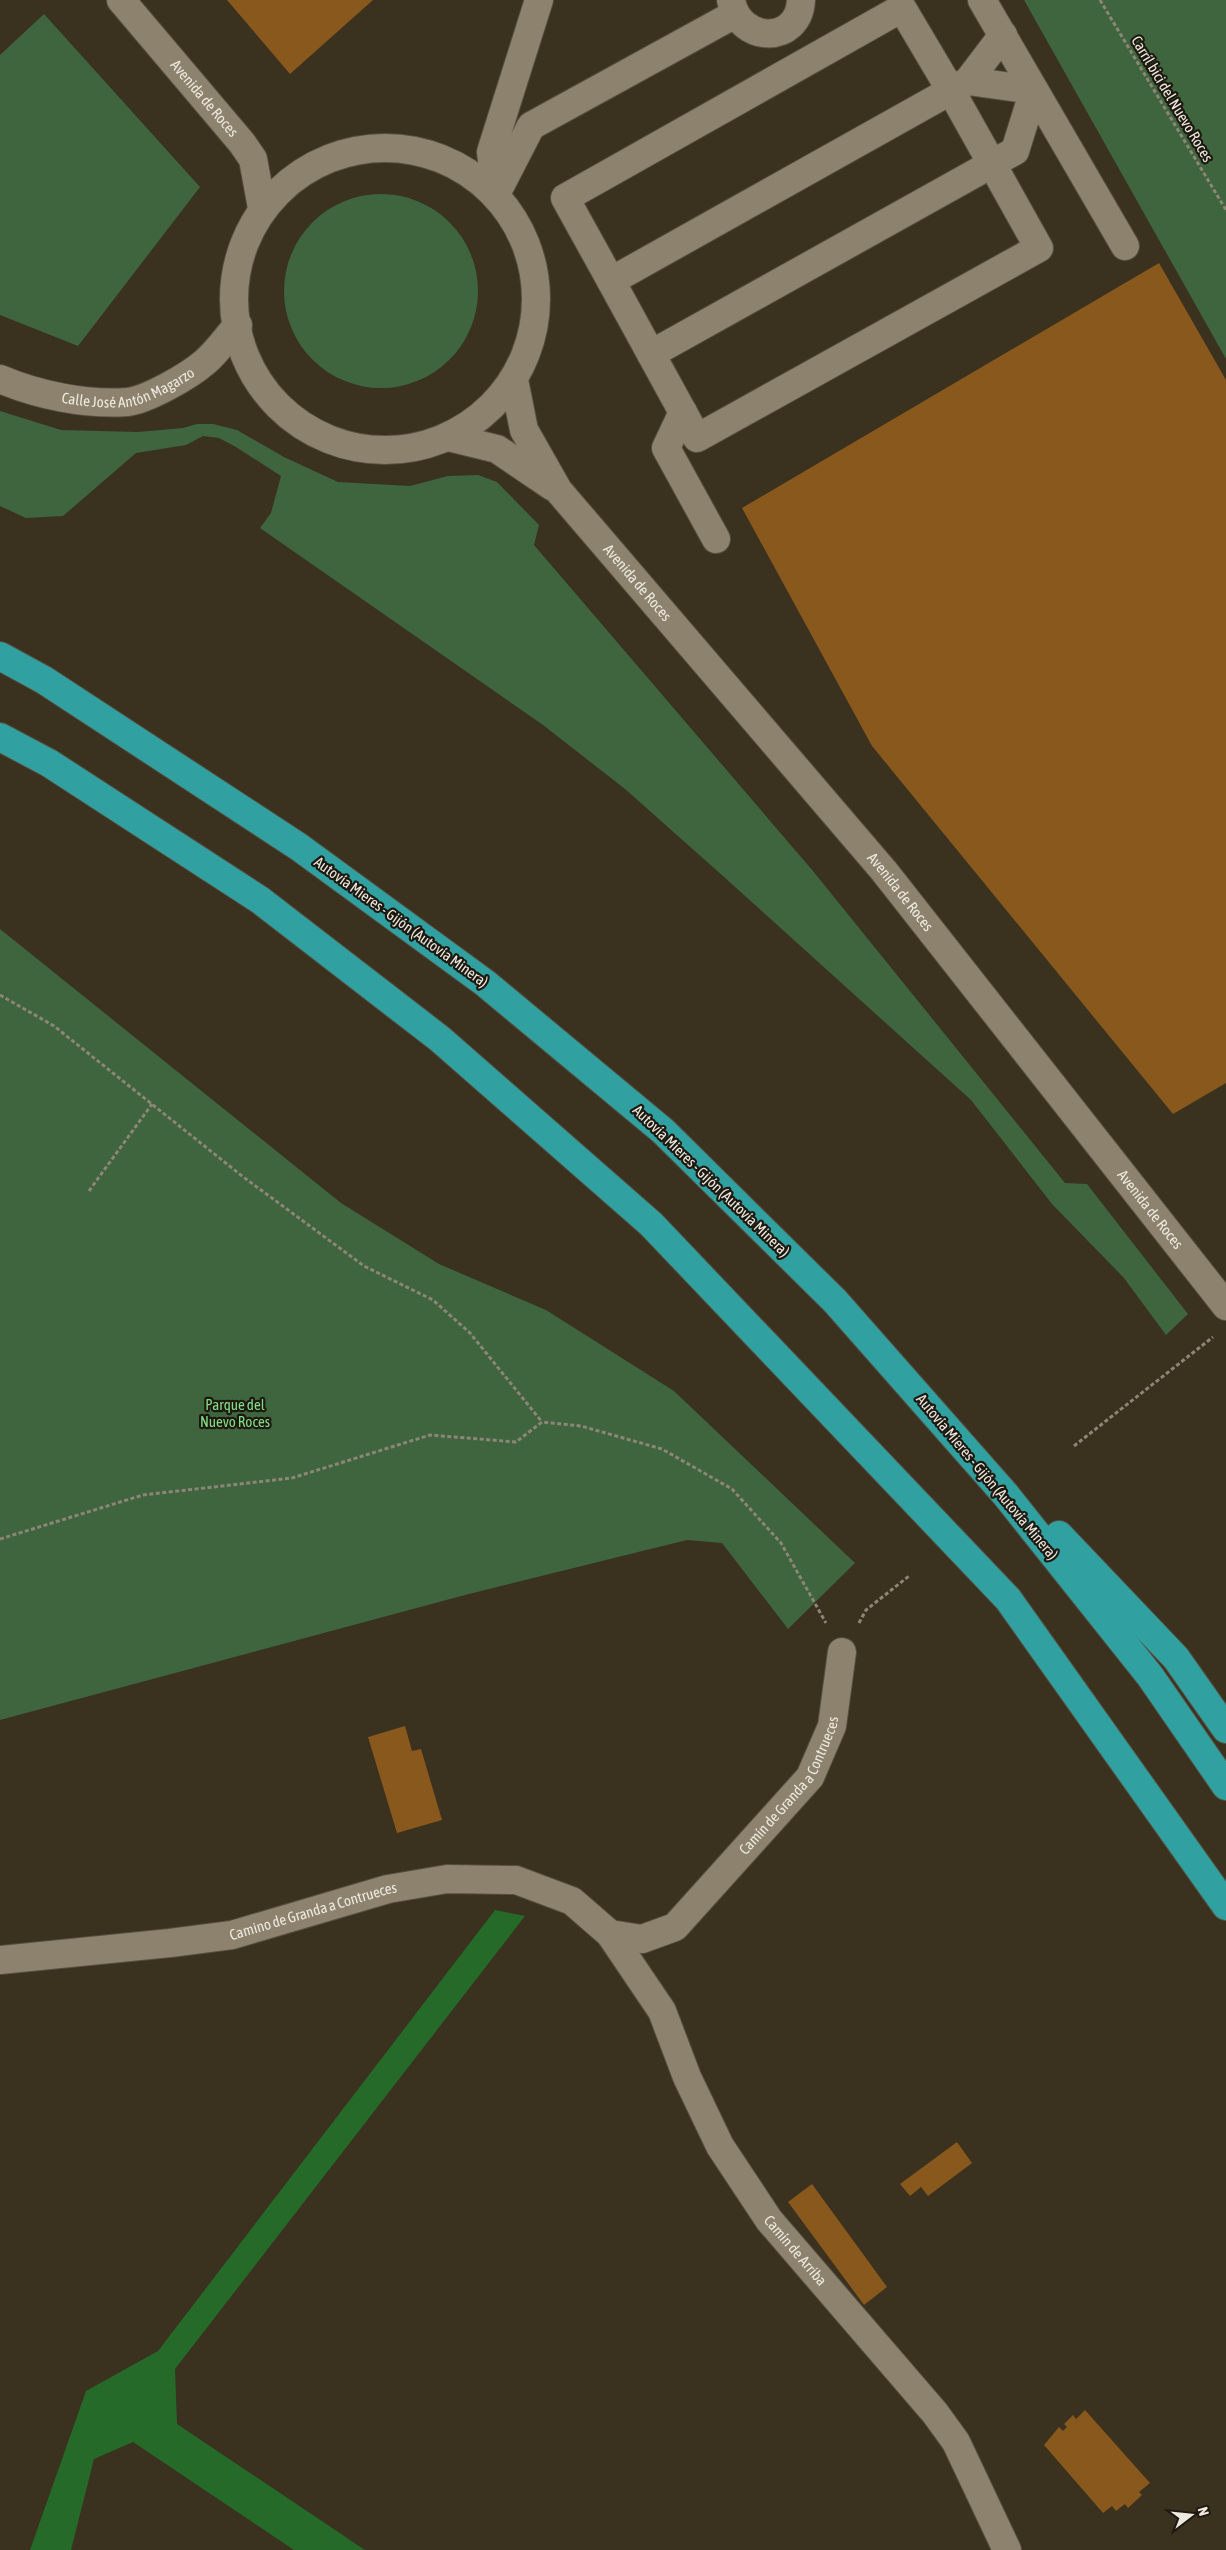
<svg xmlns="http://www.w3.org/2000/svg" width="1226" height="2550" font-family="'Asap Condensed',sans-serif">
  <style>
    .green { fill: #3e653e }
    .forest { fill: #256a29 }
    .building { fill: #88581d }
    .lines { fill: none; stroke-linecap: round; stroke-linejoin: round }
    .minor-casing { stroke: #564f3f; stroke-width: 30 }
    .highway-casing { stroke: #564f3f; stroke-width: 30 }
    .path { stroke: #8d8677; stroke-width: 3; stroke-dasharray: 4 2.5; stroke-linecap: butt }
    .minor { stroke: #8c826e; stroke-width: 28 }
    .highway { stroke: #30a0a0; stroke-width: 28 }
    .labels { text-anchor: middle; stroke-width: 4.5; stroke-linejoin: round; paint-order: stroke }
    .street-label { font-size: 15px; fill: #eee9de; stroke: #1d1911 }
    .park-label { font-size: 15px; fill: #82dd84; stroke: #1d1911 }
  </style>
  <rect width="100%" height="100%" fill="#3a311f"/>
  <g class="green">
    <path d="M1024 0H1226V359Z"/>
    <path d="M44 14 200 187 78 346 0 315V55Z"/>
    <circle cx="381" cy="291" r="97"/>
    <path d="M0 411 61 430 138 432 183 428 197 424H213L237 430 284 457 338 482 410 486 448 476 478 475 497 482 539 525 534 545 813 871 1065 1183 1087 1184 1188 1314 1166 1335 1124 1278 1052 1204 971 1100 724 877 625 789 543 725 260 528 271 513 281 476 236 447 219 438 203 436 186 445 136 453 63 516 26 518 0 506Z"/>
    <path d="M0 929 341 1203 439 1264 546 1310 674 1391 855 1563 788 1629 722 1543 687 1540 465 1595 0 1720Z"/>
  </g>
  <path class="forest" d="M495 1910 525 1916 175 2369 177 2424 365 2550H294L133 2442 94 2459 71 2550H30L86 2391 158 2351Z"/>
  <g class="building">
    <path d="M227 0H373L290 74Z"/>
    <path d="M1159 263 1226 380V1083L1173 1114 872 746 742 508Z"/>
    <path d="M405 1726 412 1751 421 1749 442 1820 397 1833 368 1737Z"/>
    <path d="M957 2142 972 2163 928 2196 921 2187 910 2196 900 2184Z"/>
    <path d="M812 2184 887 2287 864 2305 788 2202Z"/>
    <path d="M1085 2410 1150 2483 1139 2492 1142 2495 1128 2508 1125 2504 1116 2511 1112 2506 1103 2513 1044 2445 1059 2427 1063 2431 1067 2427 1064 2424 1073 2415 1076 2419Z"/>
  </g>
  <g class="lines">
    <g class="minor-casing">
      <g id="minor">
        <path id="s1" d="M121 0 242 143 253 159 262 208"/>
        <path d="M731 0C739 44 799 45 801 0"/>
        <path d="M982 0 1125 246"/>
        <path d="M968 81 1034 90 1015 151 651 354 611 281 968 81 1003 35"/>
        <circle cx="385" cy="299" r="151"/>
        <path d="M496 194 531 126 735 14"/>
        <path d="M496 194 491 152 539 0"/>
        <path d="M611 281 565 198 902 8 950 89 1039 248 697 438 651 354"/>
        <path id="s2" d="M0 379C38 395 85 405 127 402 147 400 189 376 205 362 217 352 227 337 238 325"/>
        <path id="s3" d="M514 380 524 430 558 490 884 871 1226 1306"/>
        <path d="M683 412 666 448 716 539"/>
        <path d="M448 437 497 449 553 487"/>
        <path id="s4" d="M610 1934 642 1939 675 1927 810 1777 832 1726 842 1652"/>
        <path id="s5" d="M0 1960 170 1943 232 1935 388 1889 447 1879 516 1880 572 1901 610 1934 662 2011 687 2077 720 2146 769 2220 935 2413 956 2442 1007 2550"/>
      </g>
    </g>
    <g class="highway-casing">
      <g id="highway">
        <path d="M0 656 44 680 299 847 485 983 663 1131 835 1301 1005 1494 1150 1676 1226 1786"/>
        <path d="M0 737 49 763 260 900 440 1039 651 1224 1008 1599 1226 1906"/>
        <path d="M1059 1535 1176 1658 1226 1729"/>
      </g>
    </g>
    <g class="path">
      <path d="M1100 0 1226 210"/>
      <path d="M0 995 54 1026 242 1176 364 1266 433 1300 470 1333 542 1422"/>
      <path d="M89 1191 152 1104"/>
      <path d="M1074 1446 1213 1337"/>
      <path d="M0 1539 143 1495 292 1478 430 1435 516 1442 542 1422 581 1426 662 1449 732 1489 781 1543 826 1623"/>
      <path d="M859 1623 866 1610 909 1576"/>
    </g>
    <use href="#minor" class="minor"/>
    <use href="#highway" class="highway"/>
  </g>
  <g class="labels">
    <g class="street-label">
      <text dy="5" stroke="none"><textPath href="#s1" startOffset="129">Avenida de Roces</textPath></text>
      <text transform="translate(1172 99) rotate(59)" y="5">Carríl bici del Nuevo Roces</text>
      <text dy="5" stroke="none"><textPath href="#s2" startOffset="134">Calle José Antón Magarzo</textPath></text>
      <text dy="5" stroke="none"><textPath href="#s3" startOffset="242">Avenida de Roces</textPath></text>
      <text dy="5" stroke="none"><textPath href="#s3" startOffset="648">Avenida de Roces</textPath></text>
      <text transform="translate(401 922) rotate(36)" y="5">Autovía Mieres - Gijón (Autovía Minera)</text>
      <text transform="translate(711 1181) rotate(44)" y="5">Autovía Mieres - Gijón (Autovía Minera)</text>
      <text dy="5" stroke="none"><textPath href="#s3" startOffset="1052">Avenida de Roces</textPath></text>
      <text transform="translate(987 1477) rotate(50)" y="5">Autovía Mieres - Gijón (Autovía Minera)</text>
      <text dy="5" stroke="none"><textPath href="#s4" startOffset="251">Camín de Granda a Contrueces</textPath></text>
      <text dy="5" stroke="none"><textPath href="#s5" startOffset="318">Camino de Granda a Contrueces</textPath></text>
      <text dy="5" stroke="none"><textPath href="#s5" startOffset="1004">Camín de Arriba</textPath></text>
    </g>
    <g class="park-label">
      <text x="235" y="1410">Parque del<tspan x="235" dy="17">Nuevo Roces</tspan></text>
    </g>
  </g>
  <g transform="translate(1191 2515) rotate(74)" stroke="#1d1911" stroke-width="4" paint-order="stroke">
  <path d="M0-4L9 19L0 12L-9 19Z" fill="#eee9de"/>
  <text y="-8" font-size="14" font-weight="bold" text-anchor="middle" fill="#eee9de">N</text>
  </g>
</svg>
